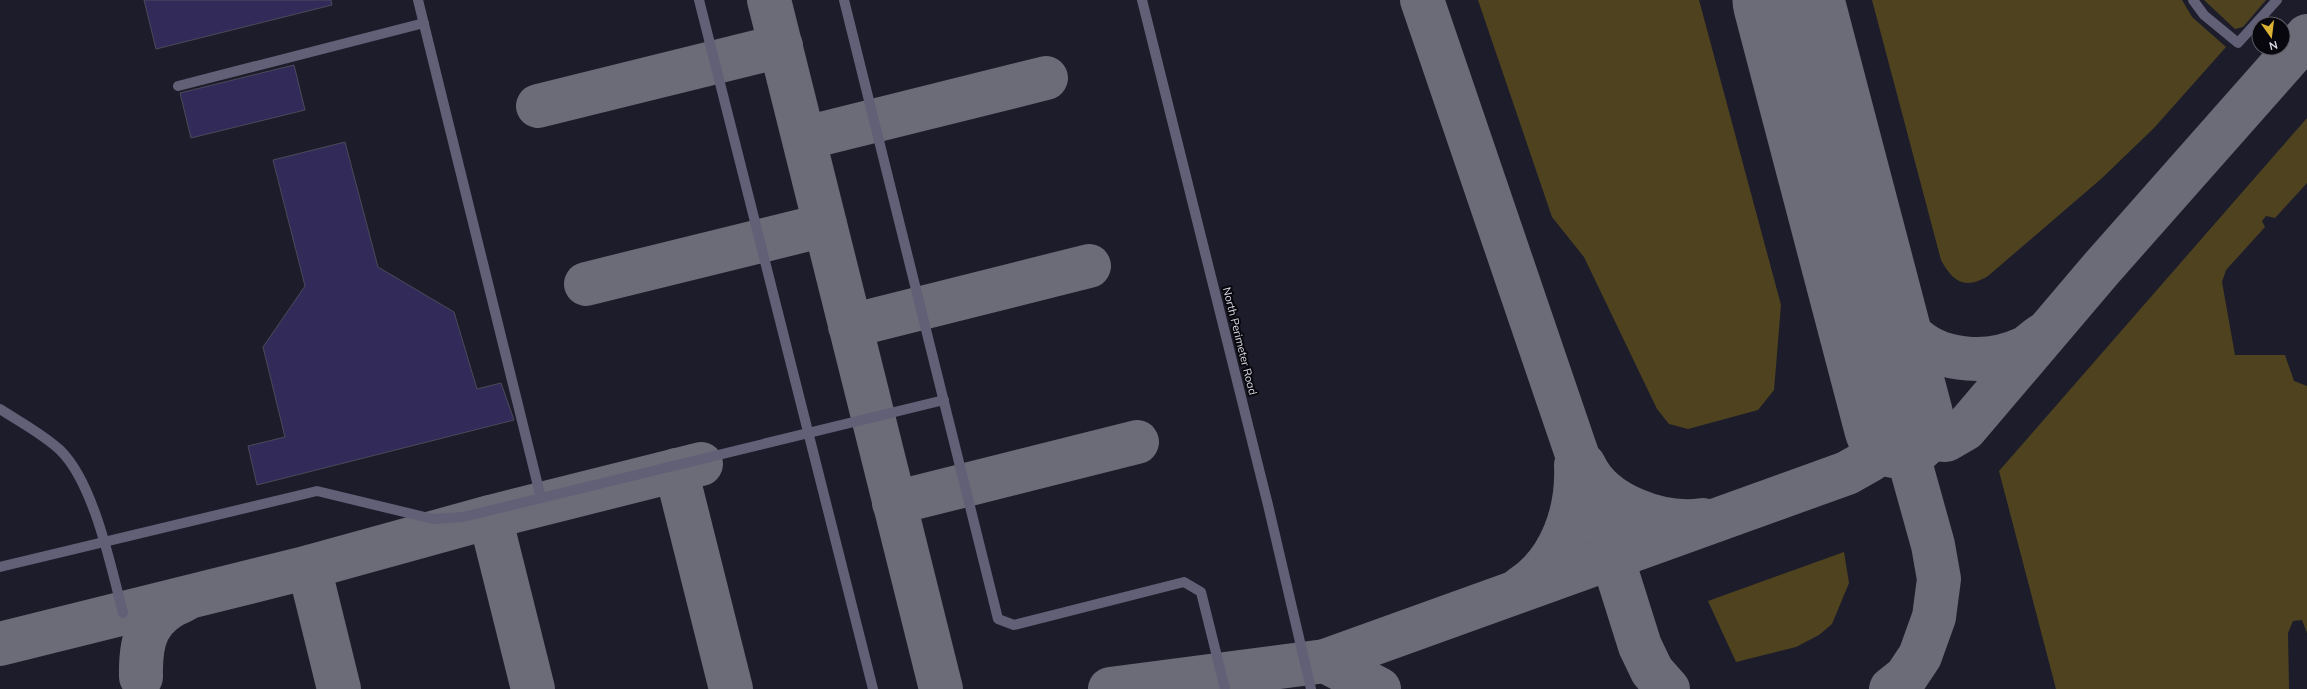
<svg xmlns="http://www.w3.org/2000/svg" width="2307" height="689" font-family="Mulish,sans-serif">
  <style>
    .green { fill: #4f431f }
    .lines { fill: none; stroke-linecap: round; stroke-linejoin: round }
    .taxiway { stroke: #6c6b78; stroke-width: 44 }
    .runway { stroke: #6c6b78; stroke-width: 111 }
    .building { fill: #322a58; stroke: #4b4a5a }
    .minor { stroke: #626077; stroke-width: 10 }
    .labels { text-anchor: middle; stroke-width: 4; stroke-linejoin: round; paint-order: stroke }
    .street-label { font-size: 11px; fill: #dddce6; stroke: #08070d }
  </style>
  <rect width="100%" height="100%" fill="#1d1c2a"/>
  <g class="green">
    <path d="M1478 0H1699L1781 305 1774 390 1758 410 1688 429 1669 424 1657 409 1584 257 1552 217Z"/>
    <path d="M1872 0H2182L2192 17 2226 47 2154 128 2101 179 1988 276C1965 290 1953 282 1941 260Z"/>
    <path d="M2204 0H2266L2243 27 2235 29Z"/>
    <path d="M2307 118V183L2275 218 2266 216 2262 221 2265 227 2226 270 2222 282 2235 355H2285L2294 381 2307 386V633L2302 620 2293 621 2288 633 2289 689H2056L1999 471Z"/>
    <path d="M1844 552 1849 583 1832 624 1819 635 1796 647 1736 662 1708 601Z"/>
  </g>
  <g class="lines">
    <g class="taxiway">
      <path d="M769 0 941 689"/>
      <path d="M1422 0 1612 557 1640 646 1652 671 1668 689"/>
      <path d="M538 106 781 46"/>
      <path d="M805 138 1046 78"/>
      <path d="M1860 274C1877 297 1894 321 1916 339 1944 363 1991 364 2023 349 2030 346 2035 340 2041 336"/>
      <path d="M586 284 825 225"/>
      <path d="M850 326 1089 266"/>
      <path d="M1899 423 1912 428 1922 438 1946 440 1965 429 2101 269 2307 36"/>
      <path d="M1584 465C1602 505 1661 526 1703 520"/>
      <path d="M676 470 731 689"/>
      <path d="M894 503 1137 442"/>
      <path d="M490 517 533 689"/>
      <path d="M309 567 339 689"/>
      <path d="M1521 588C1562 562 1578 510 1576 465"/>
      <path d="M0 644 309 567 490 517 701 464"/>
      <path d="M1325 661 1379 689"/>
      <path d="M141 677C140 639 147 615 184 600"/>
      <path d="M1110 689 1325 661 1847 473 1870 460 1888 444 1899 423"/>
      <path d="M1891 689 1906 677 1920 656 1934 617 1939 579 1933 545 1899 423"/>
    </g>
    <path class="runway" d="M1788 0 1899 423"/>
  </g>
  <g class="building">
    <path d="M144 0H331L332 5 156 49Z"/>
    <path d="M294 65 305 110 191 138 180 93Z"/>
    <path d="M345 142 378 267 454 312 477 389 501 383 514 420 257 485 248 446 285 437 263 347 305 286 273 160Z"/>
  </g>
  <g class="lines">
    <g class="minor">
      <path d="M418 0 541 498"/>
      <path d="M699 0 873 689"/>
      <path d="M844 0 998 619 1014 625 1184 582 1201 592 1225 689"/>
      <path d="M1142 0 1268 505 1311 689"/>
      <path d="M2193 0 2204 15 2238 43 2277 0"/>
      <path d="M178 86 424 23"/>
      <path d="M0 409C20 422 43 434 60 450 94 483 111 567 123 613"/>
      <path d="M0 567 317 491 433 519 463 517 944 400"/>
    </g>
  </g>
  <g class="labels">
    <g class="street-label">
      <text transform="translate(1240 341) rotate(76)" y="4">North Perimeter Road</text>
    </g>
  </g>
  <g transform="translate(2271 36) rotate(166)"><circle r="19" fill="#08070d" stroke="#5d5c64"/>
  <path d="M0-3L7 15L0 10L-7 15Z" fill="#dbb233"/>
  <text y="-6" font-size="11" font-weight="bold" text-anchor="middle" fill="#dddce6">N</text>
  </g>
</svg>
